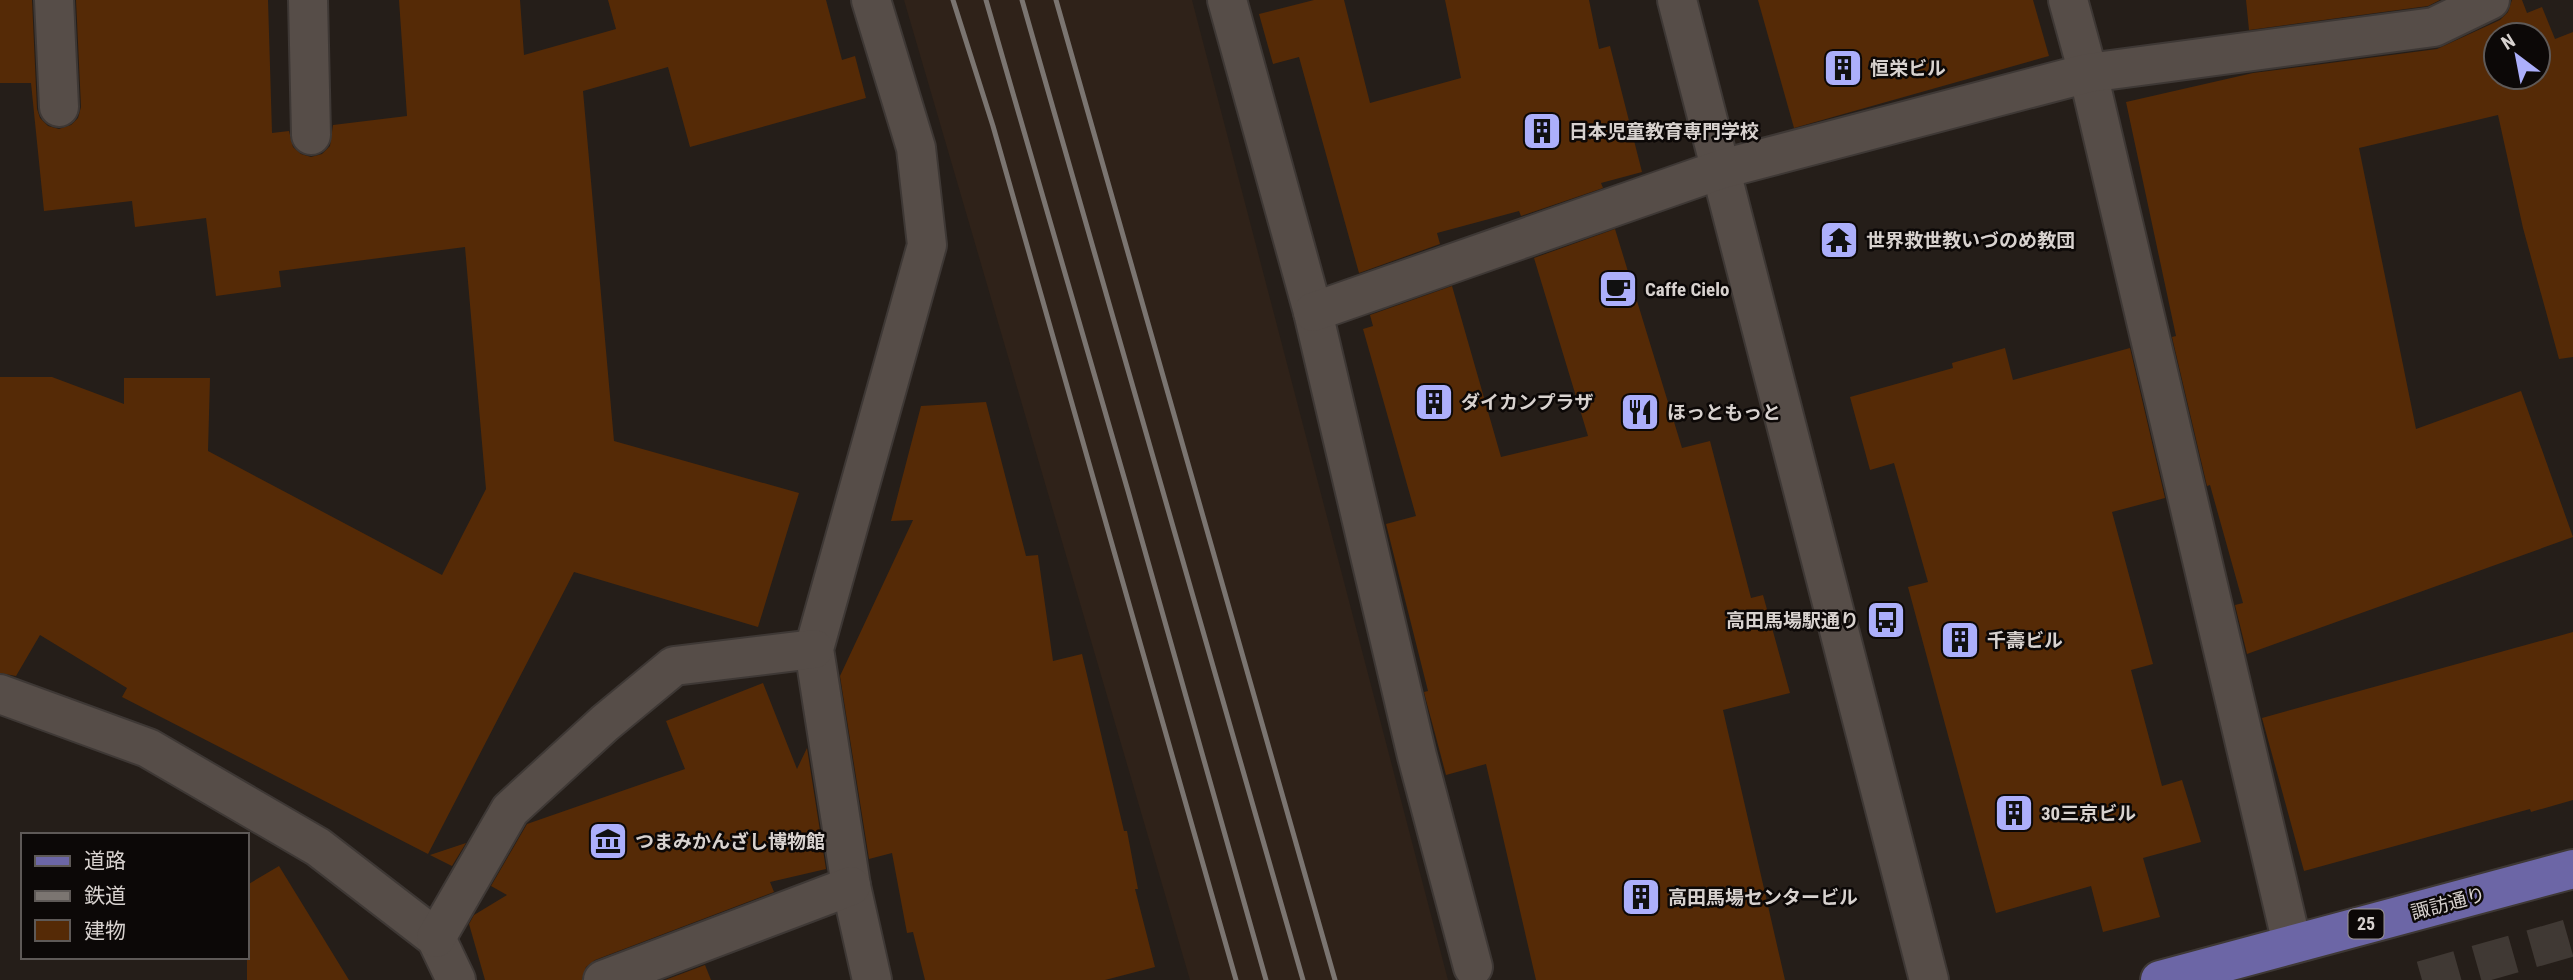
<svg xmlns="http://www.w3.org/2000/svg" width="2573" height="980" font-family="'Roboto Condensed','Noto Sans JP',sans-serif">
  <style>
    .built { fill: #2f2219 }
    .building { fill: #552a06; fill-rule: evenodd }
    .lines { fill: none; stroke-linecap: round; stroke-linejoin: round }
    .major-tunnel { stroke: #403934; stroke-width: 38; stroke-dasharray: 38 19; stroke-linecap: butt }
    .minor-casing { stroke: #3e3835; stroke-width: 42 }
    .major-casing { stroke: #3e3835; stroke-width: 42 }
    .minor { stroke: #564d48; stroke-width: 38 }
    .major { stroke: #6c66a6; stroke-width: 38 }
    .rail { stroke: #7b7571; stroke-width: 5 }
    .labels { text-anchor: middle; stroke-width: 5; stroke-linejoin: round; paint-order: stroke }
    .shield { fill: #0c0807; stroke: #9b9593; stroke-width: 2 }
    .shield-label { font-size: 18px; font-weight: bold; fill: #d8d2cf }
    .poi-label { font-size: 19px; font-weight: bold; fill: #d8d2cf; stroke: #0c0807; text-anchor: start }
    .street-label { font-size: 19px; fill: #d8d2cf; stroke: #0c0807 }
  </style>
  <rect width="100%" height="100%" fill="#251e19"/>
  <path class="built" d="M904 0H1192L1448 980H1190Z"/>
  <g class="building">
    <path d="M0 0H32L37 109 40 118 48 126 59 129 71 125 78 118 81 107 76 0H268L272 133 289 131 293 147 301 154 311 157 322 154 330 146 333 125 407 116 399 0H520L524 55 616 29 608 0H826L842 60 855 56 866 98 690 147 668 67 583 91 614 441 799 493 758 627 574 572 428 854 122 697 127 688 40 635 16 676 0 673V377H52L124 404V378H210L208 451 442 575 486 489 465 247 279 271 281 287 216 296 206 218 135 227 132 201 44 211 31 83H0Z"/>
    <path d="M1314 0H1344L1370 103 1461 78 1445 0H1589L1599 49 1610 46 1642 172 1601 183 1603 188 1521 216 1519 211 1437 233 1440 244 1359 273 1299 57 1273 64 1259 14Z"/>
    <path d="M1758 0H2033L2049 56 1794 128Z"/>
    <path d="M2246 0H2440L2428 6 2249 30Z"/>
    <path d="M2512 0H2522L2527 13 2542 7 2555 39 2573 32V357L2559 359 2523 228 2498 115 2359 148 2416 429 2521 391 2573 537 2247 654 2235 605 2243 603 2210 485 2207 486 2172 337 2176 336 2126 102 2253 73 2437 49 2500 20 2508 12ZM2496 35H2538V77H2496Z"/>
    <path d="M1615 229 1682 448 1710 441 1751 598 1763 595 1790 693 1723 710 1785 980H1536L1486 764 1446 775 1426 700 1424 692 1428 691 1386 524 1416 516 1363 329 1373 326 1370 315 1452 286 1501 457 1588 436 1534 258Z"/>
    <path d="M2005 348 2013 380 2130 348 2165 498 2112 512 2153 664 2131 670 2162 786 2182 780 2201 842 2143 858 2160 917 2103 932 2091 886 1996 913 1908 587 1928 582 1894 463 1870 470 1850 397 1953 368 1952 363Z"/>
    <path d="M986 402 1026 556 1038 555 1053 661 1082 654 1124 831H1127L1138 889H1135L1155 967 1105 980H925L913 932 907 933 892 853 869 859 840 676 913 520 891 521 921 406Z"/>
    <path d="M2573 632V800L2531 812 2530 809 2304 871 2262 718Z"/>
    <path d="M763 683 797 769 807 748 826 869 770 882 774 892 595 960 586 967 582 980H485L469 924 474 915 507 895 491 886 527 824 685 769 666 721Z"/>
    <path d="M466 843 452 866 430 855Z"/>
    <path d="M279 866 349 980H247V885Z"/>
    <path d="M705 965 711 980H665Z"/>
  </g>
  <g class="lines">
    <path class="major-tunnel" d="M2422 980 2573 937"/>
    <g class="minor-casing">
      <g id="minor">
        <path d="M54 0 59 107"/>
        <path d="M308 0 311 135"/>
        <path d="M871 0 916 148 927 245 814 649 851 886 872 980"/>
        <path d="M1227 0 1313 312 1417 756 1473 967"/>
        <path d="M1677 0 1929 980"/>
        <path d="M2068 0 2088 73 2292 944"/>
        <path d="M1313 312 1722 169 2088 73 2434 27 2490 0"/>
        <path d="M0 694 148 748 318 847 436 938 456 980"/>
        <path d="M436 938 510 810 605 723 674 666 814 649"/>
        <path d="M603 980 851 886"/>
      </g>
    </g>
    <g class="major-casing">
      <path id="major" d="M2160 980 2573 869"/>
    </g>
    <use href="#minor" class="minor"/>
    <use href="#major" class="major"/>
    <g class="rail">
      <path d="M953 0 993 126 1236 980"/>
      <path d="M986 0 1128 491 1266 980"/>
      <path d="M1022 0 1303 980"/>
      <path d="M1056 0 1335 980"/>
    </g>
  </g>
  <defs>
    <g id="building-square" transform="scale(2.0125)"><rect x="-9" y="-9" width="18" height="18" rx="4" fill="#acaffb" stroke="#0c0807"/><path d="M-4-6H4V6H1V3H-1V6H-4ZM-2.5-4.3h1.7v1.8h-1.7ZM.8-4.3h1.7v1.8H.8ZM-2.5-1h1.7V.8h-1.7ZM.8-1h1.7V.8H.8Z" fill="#111"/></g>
    <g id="temple-square" transform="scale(2.0125)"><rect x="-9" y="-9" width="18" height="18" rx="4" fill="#acaffb" stroke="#0c0807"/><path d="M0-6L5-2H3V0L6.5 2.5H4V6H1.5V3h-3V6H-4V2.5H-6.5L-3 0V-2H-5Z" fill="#111"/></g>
    <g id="cafe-square" transform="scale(2.0125)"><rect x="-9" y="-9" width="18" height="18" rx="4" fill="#acaffb" stroke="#0c0807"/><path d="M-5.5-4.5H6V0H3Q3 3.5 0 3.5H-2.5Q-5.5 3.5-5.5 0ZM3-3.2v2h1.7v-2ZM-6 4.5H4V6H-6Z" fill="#111"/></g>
    <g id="restaurant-square" transform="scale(2.0125)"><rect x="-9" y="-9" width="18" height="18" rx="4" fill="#acaffb" stroke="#0c0807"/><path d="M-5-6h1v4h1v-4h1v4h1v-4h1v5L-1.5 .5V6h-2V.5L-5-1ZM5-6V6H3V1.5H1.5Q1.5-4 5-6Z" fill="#111"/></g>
    <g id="bus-square" transform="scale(2.0125)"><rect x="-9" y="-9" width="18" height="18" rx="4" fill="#acaffb" stroke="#0c0807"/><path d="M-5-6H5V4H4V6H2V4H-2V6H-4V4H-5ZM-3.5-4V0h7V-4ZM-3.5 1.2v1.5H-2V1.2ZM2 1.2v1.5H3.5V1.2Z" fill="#111"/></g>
    <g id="museum-square" transform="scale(2.0125)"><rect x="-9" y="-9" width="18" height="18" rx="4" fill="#acaffb" stroke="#0c0807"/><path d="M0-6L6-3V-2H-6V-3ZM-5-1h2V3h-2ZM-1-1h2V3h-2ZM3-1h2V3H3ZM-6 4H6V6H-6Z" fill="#111"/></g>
  </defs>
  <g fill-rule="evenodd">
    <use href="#building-square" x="1843" y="68"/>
    <use href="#building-square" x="1542" y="131"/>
    <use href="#temple-square" x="1839" y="240"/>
    <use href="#cafe-square" x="1618" y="289"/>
    <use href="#building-square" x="1434" y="402"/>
    <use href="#restaurant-square" x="1640" y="412"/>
    <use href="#bus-square" x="1886" y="620"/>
    <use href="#building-square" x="1960" y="640"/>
    <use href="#building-square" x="2014" y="813"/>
    <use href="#museum-square" x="608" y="841"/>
    <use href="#building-square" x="1641" y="897"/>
  </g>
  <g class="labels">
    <rect class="shield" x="2348.5" y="909.5" width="35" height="29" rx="5"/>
    <g class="shield-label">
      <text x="2366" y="930">25</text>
    </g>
    <g class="poi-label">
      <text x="1870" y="75">恒栄ビル</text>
      <text x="1569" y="138">日本児童教育専門学校</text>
      <text x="1866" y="247">世界救世教いづのめ教団</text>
      <text x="1645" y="296">Caffe Cielo</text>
      <text x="1461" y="409">ダイカンプラザ</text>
      <text x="1667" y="419">ほっともっと</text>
      <text x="1859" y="627" text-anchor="end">高田馬場駅通り</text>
      <text x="1987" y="647">千壽ビル</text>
      <text x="2041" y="820">30三京ビル</text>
      <text x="635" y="848">つまみかんざし博物館</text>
      <text x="1668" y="904">高田馬場センタービル</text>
    </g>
    <g class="street-label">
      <text transform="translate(2448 903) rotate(-15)" y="7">諏訪通り</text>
    </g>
  </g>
  <rect x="21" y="833" width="228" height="126" fill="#0c0807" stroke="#5e5957" stroke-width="2"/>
  <rect x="35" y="856" width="35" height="10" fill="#6c66a6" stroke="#5e5957" stroke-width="2"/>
  <text x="84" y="868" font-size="21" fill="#d8d2cf">道路</text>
  <rect x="35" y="891" width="35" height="10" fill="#7b7571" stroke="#5e5957" stroke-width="2"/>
  <text x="84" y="903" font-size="21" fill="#d8d2cf">鉄道</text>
  <rect x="35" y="920" width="35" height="21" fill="#552a06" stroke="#5e5957" stroke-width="2"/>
  <text x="84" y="938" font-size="21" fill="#d8d2cf">建物</text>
  <g transform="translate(2517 56) rotate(328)"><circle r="33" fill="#0c0807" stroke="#5e5957" stroke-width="2"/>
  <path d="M0-5L12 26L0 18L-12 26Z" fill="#acaffb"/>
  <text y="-10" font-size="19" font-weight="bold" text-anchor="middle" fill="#d8d2cf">N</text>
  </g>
</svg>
